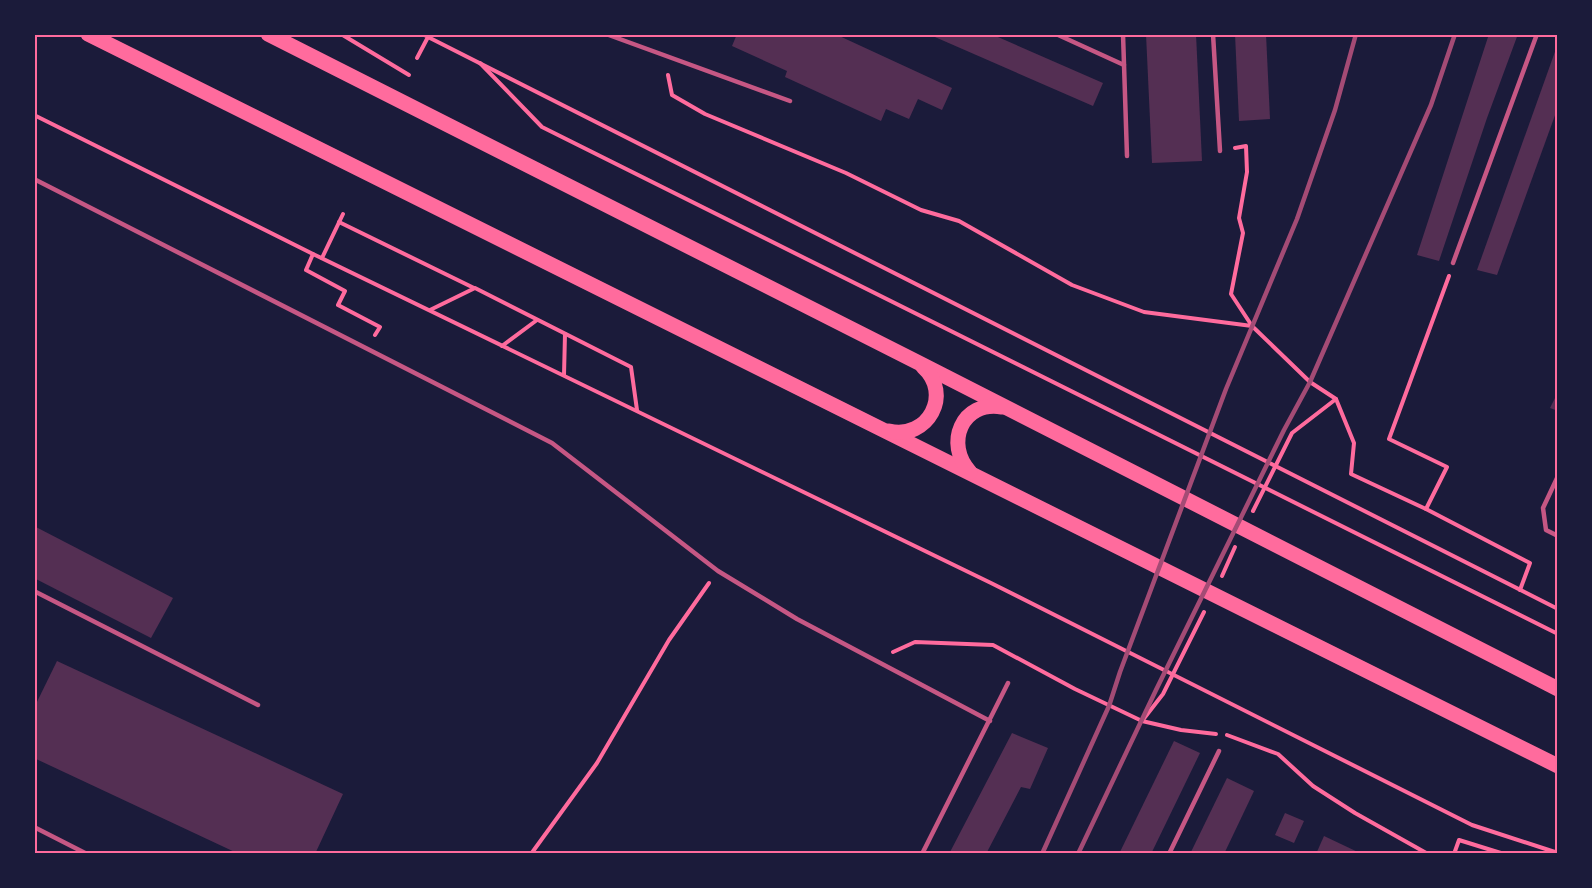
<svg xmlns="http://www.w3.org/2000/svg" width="1592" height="888" font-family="Helvetica,sans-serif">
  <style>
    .building { fill: #542f53 }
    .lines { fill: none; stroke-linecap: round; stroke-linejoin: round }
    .path { stroke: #ff6b9d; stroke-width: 4 }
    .service { stroke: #c65784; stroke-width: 4.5 }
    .primary { stroke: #ff6b9d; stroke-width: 15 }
    .rail { stroke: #a44b75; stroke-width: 4.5 }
    .neatline { fill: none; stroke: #ff6b9d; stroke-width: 2 }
  </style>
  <rect width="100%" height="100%" fill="#1b1b3a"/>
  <g class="building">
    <path d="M737 34H835L952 88 942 110 918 99 909 119 886 109 881 121 785 77 787 71 732 46Z"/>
    <path d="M928 34H991L1103 83 1093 106Z"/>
    <path d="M1146 34H1196L1202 161 1152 163Z"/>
    <path d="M1235 34H1266L1270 119 1239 121Z"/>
    <path d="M1489 34H1518L1487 118 1439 261 1417 255Z"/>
    <path d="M1557 46 1558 107 1497 275 1477 270Z"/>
    <path d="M1558 392V411L1550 408Z"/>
    <path d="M34 526 173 598 151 638 34 578Z"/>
    <path d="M57 661 343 794 315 854H239L34 758V708Z"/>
    <path d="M1012 733 1048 748 1030 789 1021 787 986 854H949Z"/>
    <path d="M1174 741 1200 753 1151 854H1119Z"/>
    <path d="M1227 778 1254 791 1224 854H1190Z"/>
    <path d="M1285 813 1304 821 1294 843 1275 835Z"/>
    <path d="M1324 836 1362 854H1316Z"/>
  </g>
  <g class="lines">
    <g class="path">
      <path d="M341 34 409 75"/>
      <path d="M428 37 1558 609"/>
      <path d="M417 58 428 37 423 34"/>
      <path d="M480 63 542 127 1558 634"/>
      <path d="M668 75 672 95 705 114 846 173 921 210 959 221 1072 285 1144 312 1252 326"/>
      <path d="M34 115 313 254 991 583 1472 825 1558 853"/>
      <path d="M1235 148 1246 146 1247 172 1239 218 1243 233 1231 294 1252 326 1310 382 1336 399 1354 443 1351 474 1426 509 1530 563 1520 590"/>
      <path d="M339 222 474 288"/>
      <path d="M313 254 306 270 345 291 338 305 380 327 375 335"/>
      <path d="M322 258 343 214"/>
      <path d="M430 310 475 288 631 367 637 410"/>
      <path d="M502 346 537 320"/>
      <path d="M564 375 565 334"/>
      <path d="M1426 509 1447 467 1389 439 1449 276"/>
      <path d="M1253 511 1292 433 1336 399"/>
      <path d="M1222 576 1235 547"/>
      <path d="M893 652 915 642 993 645 1075 689 1142 721 1163 694 1204 612"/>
      <path d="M1142 721 1181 730 1216 734"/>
      <path d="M1227 735 1278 754 1313 786 1355 813 1428 854"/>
      <path d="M531 854 597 763 669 640 709 583"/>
      <path d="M1454 854 1459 840 1504 854"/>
    </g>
    <g class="service">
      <path d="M606 34 790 101"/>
      <path d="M1056 34 1124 65"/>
      <path d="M1123 34 1127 156"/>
      <path d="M1213 34 1220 151"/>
      <path d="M34 179 552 443 718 571 797 619 990 721"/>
      <path d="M1453 263 1537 34"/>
      <path d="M1558 476 1543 508 1546 530 1558 536"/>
      <path d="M34 591 258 705"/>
      <path d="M34 827 87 854"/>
      <path d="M922 854 1008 683"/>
      <path d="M1169 854 1219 751"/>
    </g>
    <g class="primary">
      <path d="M88 34 1558 766"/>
      <path d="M268 34 917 362 1558 689"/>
      <path d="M889 431C928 440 953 394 923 367"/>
      <path d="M970 472C944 444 962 400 1002 407"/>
    </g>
    <g class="rail">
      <path d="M1042 854 1109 706 1120 672 1226 389 1297 219 1335 110 1356 34"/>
      <path d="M1078 854 1156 690 1284 430 1310 382 1431 105 1455 34"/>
    </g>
  </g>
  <rect width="1592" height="888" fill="none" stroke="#1b1b3a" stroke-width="72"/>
  <rect x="36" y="36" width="1520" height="816" class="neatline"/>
</svg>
